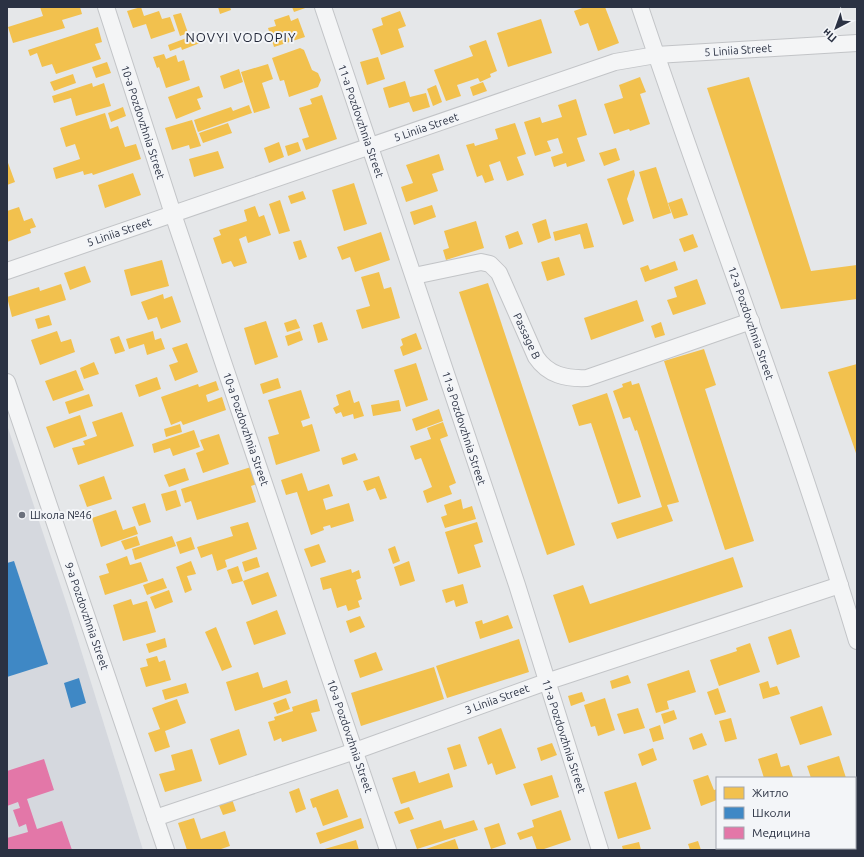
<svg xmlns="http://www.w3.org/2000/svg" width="864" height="857" font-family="Ubuntu,sans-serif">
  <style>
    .built { fill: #d5d8de }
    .homes { fill: #f2c14e }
    .schools { fill: #3f88c5 }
    .health { fill: #e377a8 }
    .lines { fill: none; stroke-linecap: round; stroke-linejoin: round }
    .minor-casing { stroke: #c2c4c7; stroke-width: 18 }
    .minor { stroke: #f4f5f6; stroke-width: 16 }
    .poi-dot { fill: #6c717d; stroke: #f3f5f8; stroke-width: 1.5 }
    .labels { text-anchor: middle; stroke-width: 4; stroke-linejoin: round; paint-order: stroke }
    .street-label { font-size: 11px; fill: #2b3243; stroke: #f3f5f8 }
    .poi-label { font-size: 11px; fill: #2b3243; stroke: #f3f5f8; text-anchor: start }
    .quarter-label { font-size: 13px; letter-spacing: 1px; fill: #1d2334; stroke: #f3f5f8 }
  </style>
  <rect width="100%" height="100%" fill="#e5e7e9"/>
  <path class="built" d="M7 425 67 605 143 850H7Z"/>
  <g class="homes">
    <path d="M40 7H80L82 14 62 20 65 28 13 43 8 27 43 16Z"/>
    <path d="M141 7 144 16 159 11 162 19 170 17 175 31 151 39 146 24 133 28 127 11Z"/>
    <path d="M218 7H230L231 10 220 14Z"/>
    <path d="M292 7H308L294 12Z"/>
    <path d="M585 7H605L619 43 598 51 588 23 580 26 574 11Z"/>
    <path d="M400 11 406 26 398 29 404 47 381 55 372 29 383 25 381 18Z"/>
    <path d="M181 13 188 33 180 36 173 15Z"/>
    <path d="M289 15 291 21 298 18 305 37 274 47 268 28 276 26 274 20Z"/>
    <path d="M541 19 552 53 508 67 497 33Z"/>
    <path d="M98 27 102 42 95 44 101 59 56 74 52 64 42 67 37 53 30 56 28 50Z"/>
    <path d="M197 34 200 43 182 50 181 47 170 51 168 45Z"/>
    <path d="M486 40 497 71 490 74 491 77 480 82 478 78 457 85 461 96 446 101 434 70 473 56 469 46Z"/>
    <path d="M300 48 304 50 312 70 318 73 321 80 318 87 289 97 284 80 280 81 272 58Z"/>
    <path d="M164 54 166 59 176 55 178 62 184 60 190 80 166 88 159 67 157 68 153 57Z"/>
    <path d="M378 57 385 79 367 85 360 62Z"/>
    <path d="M107 62 111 73 96 78 92 67Z"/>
    <path d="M268 64 273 79 262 83 270 108 254 113 241 72Z"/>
    <path d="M239 69 243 82 224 89 220 76Z"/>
    <path d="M73 74 76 83 54 91 50 82Z"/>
    <path d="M640 77 646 92 640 94 650 124 630 131 629 129 614 134 604 104 623 98 619 85Z"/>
    <path d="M749 77 811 271 857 265V299L781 309 707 88Z"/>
    <path d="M405 81 410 97 426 93 430 107 413 112 409 102 389 108 383 88Z"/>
    <path d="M483 82 487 91 473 96 470 87Z"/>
    <path d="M92 83 93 87 104 83 111 106 76 116 71 98 54 103 52 96Z"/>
    <path d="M436 85 442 102 433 106 427 89Z"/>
    <path d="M199 86 203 97 197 99 201 109 176 119 168 97Z"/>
    <path d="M322 95 337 139 306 150 302 139 309 137 299 108 312 104 310 99Z"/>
    <path d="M576 99 587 135 577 138 585 161 567 167 566 163 554 167 551 157 563 153 558 138 547 141 551 151 535 156 524 122 540 117 542 123 562 117 558 105Z"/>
    <path d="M249 105 252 113 198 132 194 120 231 107 233 111Z"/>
    <path d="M123 107 126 116 111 122 108 113Z"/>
    <path d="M105 113 110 129 118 126 125 147 136 144 141 159 93 175 92 173 84 175 83 171 56 179 53 168 80 159 75 144 66 147 60 128Z"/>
    <path d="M192 120 201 146 190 149 189 145 172 150 165 128Z"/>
    <path d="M228 123 232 133 203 143 199 133Z"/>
    <path d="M515 123 526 154 517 157 524 175 507 181 500 161 489 165 494 180 485 183 482 175 477 177 466 145 474 143 475 146 498 139 495 129Z"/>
    <path d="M279 142 284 157 269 163 264 148Z"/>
    <path d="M298 142 301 151 288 156 285 146Z"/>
    <path d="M616 148 620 160 604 166 599 153Z"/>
    <path d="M218 151 224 168 194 177 189 159Z"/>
    <path d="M439 154 444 170 432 174 438 191 406 202 401 187 413 183 406 165Z"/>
    <path d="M7 160 15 182 7 185Z"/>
    <path d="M656 167 671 213 653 219 639 172Z"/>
    <path d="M634 170 635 175 627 199 634 221 623 225 607 179Z"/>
    <path d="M133 173 141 195 105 208 98 185Z"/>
    <path d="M354 183 367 224 344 231 332 190Z"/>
    <path d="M303 191 306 199 291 204 288 196Z"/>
    <path d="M682 198 688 215 674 219 668 203Z"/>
    <path d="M280 200 290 231 279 234 269 204Z"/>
    <path d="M432 205 436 217 414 225 410 212Z"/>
    <path d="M255 206 259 217 264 215 271 235 248 243 246 236 239 239 247 263 234 267 231 261 222 264 213 238 221 235 219 230 247 221 244 210Z"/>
    <path d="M19 207 24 221 32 218 36 227 30 229 31 233 7 242V211Z"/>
    <path d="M546 219 551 238 538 243 532 224Z"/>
    <path d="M476 221 484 248 446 260 443 250 449 248 444 231Z"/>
    <path d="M587 223 594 247 584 249 580 234 555 241 553 232Z"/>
    <path d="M518 231 523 244 509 249 505 236Z"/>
    <path d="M381 232 390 260 355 272 350 257 342 260 337 247Z"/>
    <path d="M693 234 698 247 684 252 679 239Z"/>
    <path d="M301 240 307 257 299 260 293 242Z"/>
    <path d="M559 257 565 275 547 281 541 262Z"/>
    <path d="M162 260 169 286 131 296 124 270Z"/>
    <path d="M675 261 678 270 645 282 640 268 648 265 650 270Z"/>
    <path d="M85 266 91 282 70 290 64 273Z"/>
    <path d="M379 272 384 289 391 287 400 318 362 329 356 310 370 306 361 277Z"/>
    <path d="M697 279 706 304 673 315 667 300 677 297 674 287Z"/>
    <path d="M488 283 575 545 547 555 459 292Z"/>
    <path d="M61 284 66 300 12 317 7 297 39 287 40 291Z"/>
    <path d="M163 294 164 299 172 296 181 322 161 329 157 317 148 320 141 302Z"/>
    <path d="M637 300 644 321 591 340 584 318Z"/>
    <path d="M49 315 52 325 38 329 35 319Z"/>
    <path d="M296 319 300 328 287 332 284 323Z"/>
    <path d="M266 321 278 357 255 365 244 328Z"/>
    <path d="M322 322 328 340 318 343 313 325Z"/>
    <path d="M661 322 665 335 655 338 651 326Z"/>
    <path d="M57 331 61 342 71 339 75 352 40 365 31 340Z"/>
    <path d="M153 331 155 340 161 338 165 349 147 355 144 344 129 349 126 339Z"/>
    <path d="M300 331 303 340 288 346 285 336Z"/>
    <path d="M416 333 422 349 403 356 400 347 403 345 401 339Z"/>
    <path d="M119 336 125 351 115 354 110 339Z"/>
    <path d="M187 343 198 372 175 381 169 365 178 362 172 348Z"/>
    <path d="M704 349 716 385 705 389 754 541 725 550 664 361Z"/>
    <path d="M94 362 99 374 84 379 80 368Z"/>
    <path d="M416 363 428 400 406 407 394 370Z"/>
    <path d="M857 364V456L828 372Z"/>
    <path d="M76 370 84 390 53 401 45 381Z"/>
    <path d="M157 377 161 389 139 397 135 385Z"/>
    <path d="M278 378 281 388 263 394 260 384Z"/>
    <path d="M216 381 219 390 206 395 207 399 208 402 222 397 226 410 183 425 181 421 171 425 161 397 198 384 199 387Z"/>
    <path d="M631 381 632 385 639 383 679 502 667 505 673 521 617 539 611 523 662 507 637 430 635 431 630 417 623 419 613 391 623 387 622 384Z"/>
    <path d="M301 390 310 418 301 421 303 427 312 424 320 451 276 465 268 437 279 434 268 400Z"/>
    <path d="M350 390 354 403 359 401 364 416 354 419 353 414 343 417 341 412 336 414 333 408 339 405 336 395Z"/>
    <path d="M607 393 641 497 618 504 591 423 579 426 572 405Z"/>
    <path d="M89 394 93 406 69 414 65 402Z"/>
    <path d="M399 400 401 411 373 416 371 405Z"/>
    <path d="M439 409 443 421 416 431 412 419Z"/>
    <path d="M122 412 134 446 78 465 72 448 85 445 83 441 97 436 92 422Z"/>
    <path d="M80 415 87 436 54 448 46 427Z"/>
    <path d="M443 422 448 436 440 439 456 483 449 486 452 494 427 503 423 491 432 487 421 458 415 460 410 446 431 439 427 428Z"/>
    <path d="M180 424 182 432 166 437 164 429Z"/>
    <path d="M194 430 200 447 173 456 170 448 154 453 152 444Z"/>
    <path d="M219 434 229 464 203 473 196 453 204 450 200 440Z"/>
    <path d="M355 453 358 460 343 465 341 458Z"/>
    <path d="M251 467 257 484 251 486 256 502 197 520 191 501 185 503 181 489Z"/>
    <path d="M185 468 189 480 169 487 164 475Z"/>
    <path d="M302 473 308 491 329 484 333 496 323 499 326 510 349 503 354 521 331 528 330 525 323 527 324 530 311 535 297 492 286 495 281 480Z"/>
    <path d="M104 476 112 499 87 507 79 485Z"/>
    <path d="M379 476 387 498 380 500 375 488 367 491 363 481Z"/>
    <path d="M176 490 181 506 166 511 161 494Z"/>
    <path d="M461 499 463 509 472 506 476 519 445 528 441 517 447 515 444 505Z"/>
    <path d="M145 503 151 522 139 526 132 507Z"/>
    <path d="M116 510 123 530 135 526 138 534 101 547 92 518Z"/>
    <path d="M248 522 257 549 225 560 227 567 217 571 212 554 201 558 197 547 233 536 230 527Z"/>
    <path d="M477 522 483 542 474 545 481 567 458 574 445 532Z"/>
    <path d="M137 536 140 545 125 550 121 541Z"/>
    <path d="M172 536 176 546 135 560 132 549Z"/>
    <path d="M191 537 195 549 180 554 176 542Z"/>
    <path d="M319 544 326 562 311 567 304 549Z"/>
    <path d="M395 546 400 561 393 564 388 549Z"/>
    <path d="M127 556 130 565 141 562 148 581 105 595 99 576 109 573 106 564Z"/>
    <path d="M257 557 260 567 245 572 242 562Z"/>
    <path d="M733 557 743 587 569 643 553 595 583 585 590 604Z"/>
    <path d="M191 561 196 574 187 576 192 590 185 593 176 567Z"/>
    <path d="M409 561 415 581 400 586 394 567Z"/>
    <path d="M238 566 243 581 232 584 227 570Z"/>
    <path d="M351 569 352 573 359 570 361 578 356 580 362 599 358 601 360 607 348 611 346 605 337 608 331 588 323 590 320 578Z"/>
    <path d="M268 572 277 596 252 605 243 581Z"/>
    <path d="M163 578 167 588 147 595 143 585Z"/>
    <path d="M463 584 468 603 456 607 454 600 446 603 442 590Z"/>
    <path d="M169 590 173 602 155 609 150 597Z"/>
    <path d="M131 599 133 605 147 601 156 632 123 641 113 605Z"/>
    <path d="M277 610 286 634 254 645 246 622Z"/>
    <path d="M508 615 513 628 480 639 475 622 482 620 483 624Z"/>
    <path d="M360 616 365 627 350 633 346 621Z"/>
    <path d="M216 627 232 667 222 671 205 632Z"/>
    <path d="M791 629 800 657 777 665 768 637Z"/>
    <path d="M165 638 167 647 149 653 146 644Z"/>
    <path d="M519 639 529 672 447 698 436 666Z"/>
    <path d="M750 643 760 672 719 686 710 660 737 651 736 648Z"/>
    <path d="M376 652 383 670 360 678 354 660Z"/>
    <path d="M157 656 159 662 165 660 171 680 146 687 140 668 148 666 146 659Z"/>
    <path d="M434 667 444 699 361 726 351 693Z"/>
    <path d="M689 670 696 692 667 701 669 709 656 713 647 684Z"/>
    <path d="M258 672 263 688 287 680 291 693 235 711 226 682Z"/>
    <path d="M628 675 631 683 612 689 610 681Z"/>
    <path d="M768 681 770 688 777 686 780 694 763 699 759 684Z"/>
    <path d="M186 683 189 693 165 700 162 690Z"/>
    <path d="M718 688 726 712 715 715 707 692Z"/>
    <path d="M582 692 585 701 571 706 568 696Z"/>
    <path d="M286 698 290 709 277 714 273 703Z"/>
    <path d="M605 698 615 730 598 736 595 726 591 727 584 705Z"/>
    <path d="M177 699 186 723 165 731 170 747 155 752 148 733 160 729 152 708Z"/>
    <path d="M317 699 320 711 311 713 317 731 282 742 281 738 274 741 268 722 275 720 274 717 293 711 292 707Z"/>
    <path d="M822 706 832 735 800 745 790 717Z"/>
    <path d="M638 708 645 728 624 734 617 714Z"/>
    <path d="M674 710 677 719 664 724 661 714Z"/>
    <path d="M731 718 737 739 725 742 719 721Z"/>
    <path d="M660 725 664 739 653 742 649 729Z"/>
    <path d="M501 728 516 768 496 775 492 763 488 765 478 737Z"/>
    <path d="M239 729 247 755 219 765 210 739Z"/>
    <path d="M702 733 707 745 693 750 689 738Z"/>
    <path d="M552 743 557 755 541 761 537 748Z"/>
    <path d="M460 744 467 766 454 770 447 748Z"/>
    <path d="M653 748 657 760 642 766 638 754Z"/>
    <path d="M192 749 202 781 165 792 159 774 175 770 171 755Z"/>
    <path d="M777 753 781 767 789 765 793 777 764 778 758 759Z"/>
    <path d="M839 756 846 778H811L807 766Z"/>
    <path d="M415 771 419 783 449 773 453 787 401 804 392 778Z"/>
    <path d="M552 775 559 797 531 806 523 784Z"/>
    <path d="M708 775 714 790 717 789V800L701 806 693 780Z"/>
    <path d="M636 782 651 829 618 839 604 792Z"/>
    <path d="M299 788 306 809 296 813 289 792Z"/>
    <path d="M338 789 348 817 323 826 316 807 313 808 310 799Z"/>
    <path d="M232 799 236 811 223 815 218 803Z"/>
    <path d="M409 807 414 819 399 824 394 812Z"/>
    <path d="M561 810 571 840 541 850H537L532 836 520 840 517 833 534 827 532 820Z"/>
    <path d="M194 818 201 839 225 831 230 846 218 850H187L178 823Z"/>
    <path d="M361 818 364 828 320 844 316 833Z"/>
    <path d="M441 820 444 829 474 820 478 830 417 849 410 830Z"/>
    <path d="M499 823 506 844 491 849 484 828Z"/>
    <path d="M455 839 459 850H423Z"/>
    <path d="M356 840 359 850H321Z"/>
    <path d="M698 841 701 850H690L688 844Z"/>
    <path d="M639 842 641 850H623L622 846Z"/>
    <path d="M772 848H811L812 850H773Z"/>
  </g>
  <g class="schools">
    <path d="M14 561 48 664 7 677V563Z"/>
    <path d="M79 678 86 703 71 708 64 683Z"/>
  </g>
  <path class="health" d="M44 759 54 790 27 799 37 829 62 821 72 850H7V838L28 832 26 824 19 827 13 810 20 808 18 802 7 806V771Z"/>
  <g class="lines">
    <g class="minor-casing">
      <g id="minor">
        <path d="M106 7 173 214 388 850"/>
        <path d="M323 7 517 585 600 850"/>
        <path d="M640 7C711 219 793 427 857 641"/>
        <path d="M7 271 615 62 656 55 857 43"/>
        <path d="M414 276 481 262 490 264 499 273 536 357C548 375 566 379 587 378L751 321"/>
        <path d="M7 382 166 850"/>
        <path d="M155 818 355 751 546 682 840 585"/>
      </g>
    </g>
    <use href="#minor" class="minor"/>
  </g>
  <circle class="poi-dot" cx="22" cy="515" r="4"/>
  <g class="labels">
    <g class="street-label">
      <text transform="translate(738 50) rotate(-4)" y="4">5 Liniia Street</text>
      <text transform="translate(361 121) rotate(71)" y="4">11-a Pozdovzhnia Street</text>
      <text transform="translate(143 122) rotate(72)" y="4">10-a Pozdovzhnia Street</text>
      <text transform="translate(426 127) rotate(-19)" y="4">5 Liniia Street</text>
      <text transform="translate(119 232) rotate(-19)" y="4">5 Liniia Street</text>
      <text transform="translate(751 323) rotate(71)" y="4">12-a Pozdovzhnia Street</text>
      <text transform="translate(527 336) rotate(65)" y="4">Passage B</text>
      <text transform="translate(464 428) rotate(72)" y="4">11-a Pozdovzhnia Street</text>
      <text transform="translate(246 429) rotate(71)" y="4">10-a Pozdovzhnia Street</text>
      <text transform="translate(87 616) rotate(71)" y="4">9-a Pozdovzhnia Street</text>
      <text transform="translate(497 699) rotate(-20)" y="4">3 Liniia Street</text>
      <text transform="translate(350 736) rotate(71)" y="4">10-a Pozdovzhnia Street</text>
      <text transform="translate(564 736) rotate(72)" y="4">11-a Pozdovzhnia Street</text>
    </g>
    <g class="poi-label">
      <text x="30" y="519">Школа №46</text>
    </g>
    <g class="quarter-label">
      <text x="241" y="42">NOVYI VODOPIY</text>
    </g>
  </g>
  <rect width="864" height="857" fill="none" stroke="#2b3243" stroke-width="16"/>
  <rect x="716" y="777" width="140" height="72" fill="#f3f5f8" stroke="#a3a7b0"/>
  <rect x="724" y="787" width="20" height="12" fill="#f2c14e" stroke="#a3a7b0"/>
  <text x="752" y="797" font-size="12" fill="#2b3243">Житло</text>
  <rect x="724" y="807" width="20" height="12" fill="#3f88c5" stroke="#a3a7b0"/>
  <text x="752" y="817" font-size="12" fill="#2b3243">Школи</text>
  <rect x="724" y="827" width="20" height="12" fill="#e377a8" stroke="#a3a7b0"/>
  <text x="752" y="837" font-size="12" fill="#2b3243">Медицина</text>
  <g transform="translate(836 28) rotate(221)" stroke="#f3f5f8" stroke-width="3" paint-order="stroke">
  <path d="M0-3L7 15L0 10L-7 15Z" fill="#2b3243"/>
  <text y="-6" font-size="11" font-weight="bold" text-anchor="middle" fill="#2b3243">Пн</text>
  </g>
</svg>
